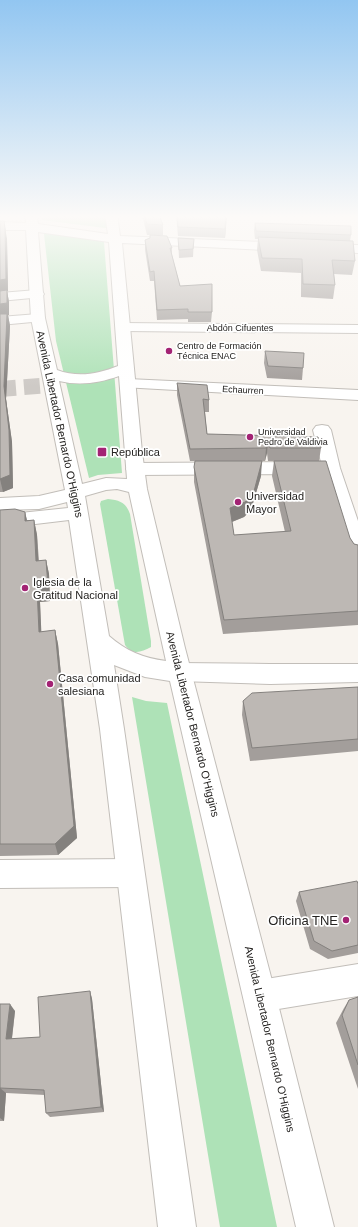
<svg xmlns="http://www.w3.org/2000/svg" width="358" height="1227" font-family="Helvetica,sans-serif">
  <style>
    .green { fill: #aee2b7 }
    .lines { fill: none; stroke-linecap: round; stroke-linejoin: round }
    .minor-tunnel { stroke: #cecac6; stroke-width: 16; stroke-dasharray: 16 8; stroke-linecap: butt }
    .minor-casing { stroke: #c2beb9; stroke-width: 2 }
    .major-casing { stroke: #c2beb9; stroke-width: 2 }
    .minor { fill: #fff; fill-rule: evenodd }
    .major { fill: #fff; fill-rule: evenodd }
    .wall { fill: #a39e9b }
    .shaded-wall { fill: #84817e }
    .building { fill: #bdb8b4; stroke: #84817e }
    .poi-dot { fill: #a32374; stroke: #fff; stroke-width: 1.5 }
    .labels { text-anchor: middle; stroke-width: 3.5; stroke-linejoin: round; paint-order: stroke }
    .far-street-label { font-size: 9px; fill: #252321; stroke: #fff }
    .far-poi-label { font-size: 9px; fill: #252321; stroke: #fff; text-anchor: start }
    .street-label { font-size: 11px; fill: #252321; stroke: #fff }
    .poi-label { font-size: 11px; fill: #252321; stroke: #fff; text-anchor: start }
    .near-poi-label { font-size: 13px; fill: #252321; stroke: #fff; text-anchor: end }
  </style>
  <rect width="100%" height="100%" fill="#f8f4ef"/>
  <g class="green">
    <path d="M41 215H105L108 227 105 228 42 220Z"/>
    <path d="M49 232 102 239 104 242 122 473 98 475 89 478 56 341 44 234Z"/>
    <path d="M108 499C120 500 126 503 130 514L151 641V647C141 652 133 656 125 645L100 504 101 501Z"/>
    <path d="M132 697 146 701 167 703 277 1227H220Z"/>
  </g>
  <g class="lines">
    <path class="minor-tunnel" d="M0 389 51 385"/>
    <g class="minor-casing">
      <g id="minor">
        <path d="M37 290 42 291 44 294 42 297 0 301V293Z"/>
        <path d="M38 314 43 315 45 318 43 321 0 325V317Z"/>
        <path d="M123 323 358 325V333L123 331 118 330 116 327 118 324Z"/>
        <path d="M128 379 358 390V400L122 387 120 384 122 381Z"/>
        <path d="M322 425 328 426 331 430 340 468 358 521V559L351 557 348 552 324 474 135 475 129 473 126 469 129 465 135 463 321 462 313 430 316 426Z"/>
        <path d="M179 663 270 664H358V682L270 684 179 681 171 679 167 672 171 665Z"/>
        <path d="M130 859 140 863 144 873 140 883 130 887 0 888V860Z"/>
        <path d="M358 964V996L260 1012 249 1007 244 996 249 985 260 980Z"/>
      </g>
    </g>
    <g class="major-casing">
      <g id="major">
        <path d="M25 215H37L38 224 108 234 105 215H117L120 236 287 243 291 244 293 247 291 250 287 251 122 243 142 452 147 489 185 648 276 996 334 1227H296L170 681 145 677 114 665 124 729 196 1227H158L100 729 69 520 27 525 20 523 17 518 20 513 68 508 67 502 39 509 0 510V498L39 496 65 490 31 318 26 230H0V222L26 223ZM38 232 109 242 118 366C98 374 78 378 57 370L45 318ZM119 376 127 479 106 478 82 484 59 381C80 386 99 383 119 376ZM117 489 129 492 166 661C143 658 126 651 109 636L85 496 106 490Z"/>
        <path d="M323 244 358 245V253L319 251 317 248 319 245Z"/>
      </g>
    </g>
    <use href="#minor" class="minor"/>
    <use href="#major" class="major"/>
  </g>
  <g class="wall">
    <path d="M142 215H159L163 225V235H147Z"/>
    <path d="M176 215H227L225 238 178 236Z"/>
    <path d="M0 221 7 239 8 291H7L9 302V315H8L10 326 6 399 12 442 13 488 3 492H0Z"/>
    <path d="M255 223 351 235 350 241 355 261 352 275 334 274 335 285 333 299 301 297V273L261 271 257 250 258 239H255L254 230Z"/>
    <path d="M150 235 172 248V255L180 286 212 312 211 322H188V319L157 320 154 281H150L145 250V240L150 238Z"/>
    <path d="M178 238 194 239 193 257 179 258Z"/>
    <path d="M265 351 303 368 302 380 267 378 264 363Z"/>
    <path d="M177 383 209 400V412H205L207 434 321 448 319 461H268L267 453 265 461H190L177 395Z"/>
    <path d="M274 461 350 538 354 544 358 545V625L223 634 194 482V467L261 476 251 510 244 517 232 522 234 535 285 532 272 476Z"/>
    <path d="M0 510 25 512 27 520H34L37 535 39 561 46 560 49 574 50 601 40 602 41 632 55 630 58 644 77 838 58 855 0 856Z"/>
    <path d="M358 687V751L250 761 242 715 243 701Z"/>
    <path d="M358 884V953L328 959 310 949 296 901 299 892Z"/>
    <path d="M90 991 92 999 104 1112 50 1117 46 1113 45 1095 6 1093 4 1121H0V1004L15 1011 12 1039 40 1037Z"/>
    <path d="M358 997V1089L336 1023 344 1008 349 1000Z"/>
  </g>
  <g class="shaded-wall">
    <path d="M226 215H227L225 238V229Z"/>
    <path d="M4 221 7 239 8 291H7L9 302V315H8L10 326 6 399 12 442 13 488 3 492 0 479 4 386 0 316V280Z"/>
    <path d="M268 441 267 453 265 461 266 448Z"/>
    <path d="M262 461 261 476 251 510 244 517 229 523 230 508Z"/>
    <path d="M25 512 28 526 25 521Z"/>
    <path d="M34 520 37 535 39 576 36 561Z"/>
    <path d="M46 560 49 574 50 601 40 602 42 646 39 632 37 588Z"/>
    <path d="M55 630 58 644 77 838 58 855 55 844Z"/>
    <path d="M90 991 92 999 104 1112 101 1107Z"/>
    <path d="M10 1004 15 1011 11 1045 6 1039Z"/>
    <path d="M0 1088 6 1093 4 1121 0 1118Z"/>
  </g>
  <g class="building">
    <path d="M144 215H159L163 225 147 224Z"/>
    <path d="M177 215H226L225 229 178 227Z"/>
    <path d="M0 221H4L5 228 6 279 0 280Z"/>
    <path d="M255 223 351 226V235L256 231Z"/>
    <path d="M150 235 167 236 172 248H170L180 286 212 284V312H188V309L157 310 154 271 150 272 145 240 150 238Z"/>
    <path d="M258 237 353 241 355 261 332 260 335 285 303 284 302 259 262 258Z"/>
    <path d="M178 238 194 239 193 249 179 250Z"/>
    <path d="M7 290V303L0 304V291Z"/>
    <path d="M0 314H7L4 386 9 430 10 475 0 479Z"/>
    <path d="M265 351 304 353 303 368 268 366Z"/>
    <path d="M177 383 207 385 209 400 203 399 207 434 318 437 321 448H270L268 441 266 448 190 449Z"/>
    <path d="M195 461H262L253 495 245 502 230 508 234 535 291 531 274 461H326L350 538 354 544 358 545V611L224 620 194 467Z"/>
    <path d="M15 509 25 512V521L34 520 36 561 46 560 48 586 37 588 39 632 55 630 74 826 55 844H0V510Z"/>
    <path d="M358 687V739L252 748 243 701 252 693Z"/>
    <path d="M357 881 358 884V945L332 951 314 941 299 892Z"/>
    <path d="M90 991 101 1107 46 1113 44 1090 0 1088V1091V1004H10L6 1039 40 1037 38 997Z"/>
    <path d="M358 997V1065L342 1015 349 1000Z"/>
  </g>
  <linearGradient id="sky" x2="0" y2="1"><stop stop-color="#92c6f1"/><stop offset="0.56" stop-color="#fcfaf8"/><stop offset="1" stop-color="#fcfaf8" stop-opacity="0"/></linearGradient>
  <rect width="358" height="387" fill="url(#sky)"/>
  <g class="poi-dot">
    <circle cx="169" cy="351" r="4"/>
    <circle cx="250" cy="437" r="4"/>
    <rect x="97" y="447" width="10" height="10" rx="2"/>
    <circle cx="238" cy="502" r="4"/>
    <circle cx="25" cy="588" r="4"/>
    <circle cx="50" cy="684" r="4"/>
    <circle cx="346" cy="920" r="4"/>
  </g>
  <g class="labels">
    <g class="far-street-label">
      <text x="240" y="331">Abdón Cifuentes</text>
      <text transform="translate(243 390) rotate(3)" y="3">Echaurren</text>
    </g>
    <g class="far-poi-label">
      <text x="177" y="349">Centro de Formación<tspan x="177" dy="10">Técnica ENAC</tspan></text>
      <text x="258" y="435">Universidad<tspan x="258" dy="10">Pedro de Valdivia</tspan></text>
    </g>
    <g class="street-label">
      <text transform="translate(60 424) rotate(78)" y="4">Avenida Libertador Bernardo O'Higgins</text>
      <text transform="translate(193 724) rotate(76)" y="4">Avenida Libertador Bernardo O'Higgins</text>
      <text transform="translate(270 1039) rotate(77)" y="4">Avenida Libertador Bernardo O'Higgins</text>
    </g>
    <g class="poi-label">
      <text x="111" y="456">República</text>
      <text x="246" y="500">Universidad<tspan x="246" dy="13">Mayor</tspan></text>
      <text x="33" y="586">Iglesia de la<tspan x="33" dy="13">Gratitud Nacional</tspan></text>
      <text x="58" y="682">Casa comunidad<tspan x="58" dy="13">salesiana</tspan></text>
    </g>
    <g class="near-poi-label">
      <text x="338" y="925">Oficina TNE</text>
    </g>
  </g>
</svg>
